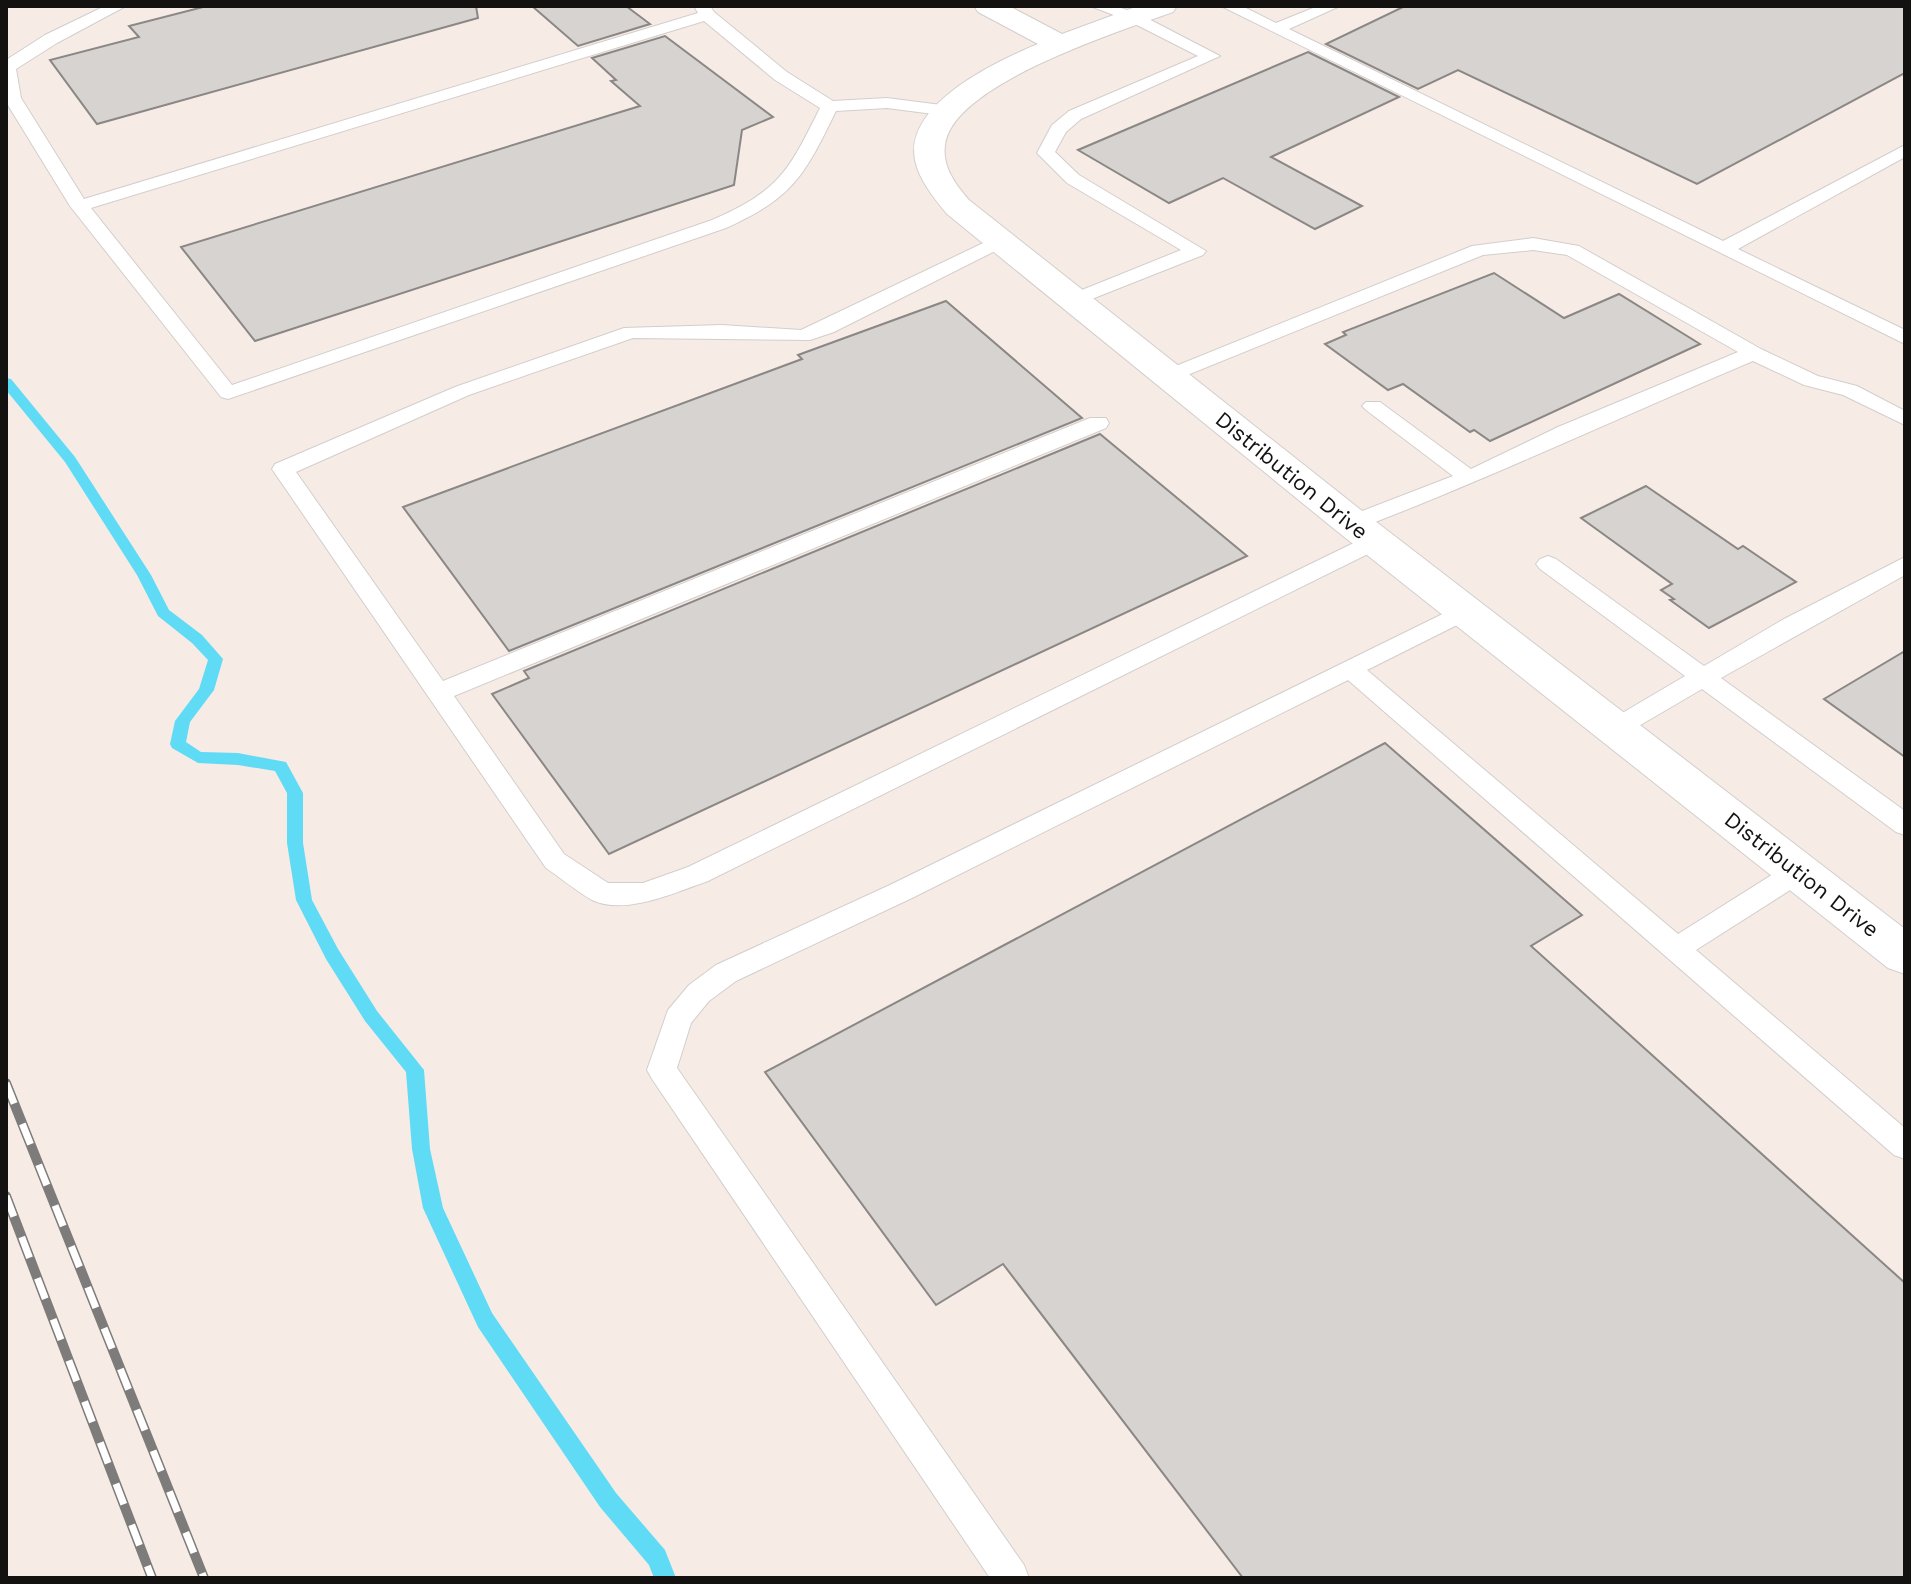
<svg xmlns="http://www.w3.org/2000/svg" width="1911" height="1584" font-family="'Work Sans',sans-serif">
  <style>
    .built { fill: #f7ebe5 }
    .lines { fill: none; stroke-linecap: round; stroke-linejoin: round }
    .stream { fill: #5fdbf5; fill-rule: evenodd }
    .building { fill: #d6d3d1; stroke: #8a8785; stroke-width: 2 }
    .service-casing { stroke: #d2cecc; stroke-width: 2 }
    .minor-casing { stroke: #d2cecc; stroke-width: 2 }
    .service { fill: #fff; fill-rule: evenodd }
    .minor { fill: #fff; fill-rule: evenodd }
    .rail-casing { stroke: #7d7c7a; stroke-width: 10 }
    .rail { stroke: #fff; stroke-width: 7; stroke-dasharray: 22; stroke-linecap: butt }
    .labels { text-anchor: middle; stroke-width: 6; stroke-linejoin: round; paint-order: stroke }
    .street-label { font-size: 22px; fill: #131211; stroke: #fff }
  </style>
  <rect width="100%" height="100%" fill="#fcf9f7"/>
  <rect class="built" x="6" y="6" width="1899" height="1572"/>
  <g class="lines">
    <path class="stream" d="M6 378 11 379 75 457 151 575 169 610 202 635 223 659 214 690 190 722 186 742 201 752 238 753 286 762 303 793V843L312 900 338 949 377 1011 424 1070 430 1149 443 1208 492 1313 616 1493 665 1550 676 1578H654L649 1565 600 1507 478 1327 423 1208 412 1149 406 1072 365 1021 326 959 296 900 287 843V793L275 771 238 765 198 763 172 748 170 744 175 721 199 689 208 660 192 643 158 616 137 575 65 462 6 390Z"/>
  </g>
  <g class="building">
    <path d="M207 6H476L478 18 97 124 50 60 139 37 129 26Z"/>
    <path d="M532 6H626L650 24 578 46Z"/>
    <path d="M1405 6H1905V73L1697 184 1458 70 1418 89 1326 44Z"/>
    <path d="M665 36 773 117 742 130 734 185 255 341 181 247 640 106 611 81 616 80 592 58Z"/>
    <path d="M1308 52 1399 97 1271 157 1362 206 1315 229 1223 178 1169 203 1078 150Z"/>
    <path d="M1494 273 1564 318 1619 294 1700 344 1490 441 1474 430 1470 432 1403 384 1388 390 1325 344 1346 335 1343 332Z"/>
    <path d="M946 301 1082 418 509 651 403 507 802 359 798 355Z"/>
    <path d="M1100 434 1247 556 609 854 492 694 529 678 524 671Z"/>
    <path d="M1646 486 1738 549 1743 546 1796 582 1709 628 1670 600 1674 599 1661 590 1672 584 1581 518Z"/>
    <path d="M1905 651V757L1824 699Z"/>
    <path d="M1385 743 1582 915 1531 946 1905 1283V1578H1243L1003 1264 936 1305 765 1072Z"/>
  </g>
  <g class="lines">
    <g class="service-casing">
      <g id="service">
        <path d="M105 6H126L57 43 16 69 21 98 84 199 698 13 694 6H710L714 12 787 72 833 101 887 98 949 106 958 111 949 116 887 108 836 111C804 176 794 197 726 228L228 399 221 397 70 206 6 102V60L45 35ZM704 21 775 80 820 108C788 172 780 190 712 220L232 385 91 208Z"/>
        <path d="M1090 6H1115L1139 14 1220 56 1081 119 1066 132 1055 152 1079 175 1206 251 1203 255 1074 306 1064 300 1067 296 1181 250 1067 183 1037 153 1052 125 1069 111 1198 56 1127 20Z"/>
        <path d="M1221 6H1242L1276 23 1318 6H1340L1289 29 1723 241 1905 145V157L1738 249 1905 330V344Z"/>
        <path d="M1000 235 1007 237 1010 241 1007 245 834 332 810 340 633 338 469 395 296 472 443 681 1090 418H1106L1109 423 1106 428 454 696 564 854 608 883H643L688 867 1368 536H1384L1387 541 1384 546 708 881C676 892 625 916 592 900 576 891 561 878 546 868L272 469 275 464 455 387 624 328 722 325 801 330Z"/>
        <path d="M1533 238 1579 246 1761 349 1818 376 1857 386 1905 411V425L1843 395 1804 385 1753 361C1622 416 1493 477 1360 528H1344L1341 523 1344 518 1453 476 1366 410 1362 406 1366 402H1380L1471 469 1558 427 1738 352 1567 255 1533 250 1483 255 1175 380H1161L1158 376 1161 372 1472 246Z"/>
        <path d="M1548 556 1556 559 1704 666 1784 619 1905 557V575L1721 678 1905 811V835L1896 832 1702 689 1625 734 1616 737 1607 734 1603 728 1607 722 1685 676 1540 569 1536 564 1540 559Z"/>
        <path d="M1465 603 1473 605 1477 611 1473 617 1367 670 1678 934 1789 864 1799 861 1809 864 1812 871 1809 878 1696 950 1905 1128V1159L1894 1155 1348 680 912 898 736 981 709 1001 691 1023 677 1068 1024 1565 1029 1578H990L652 1079 647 1070 668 1010 689 985 716 965 892 884Z"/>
      </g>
    </g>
    <g class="minor-casing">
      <path id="minor" d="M974 6H1009L1062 34 1138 6H1177L1173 12C1121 31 952 84 945 145 942 167 956 185 969 200L1366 514 1905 929V974L1888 968 1338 532 947 214C934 198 919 180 915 160 904 104 997 61 1038 44L978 12Z"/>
    </g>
    <use href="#service" class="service"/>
    <use href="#minor" class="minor"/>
    <g class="rail-casing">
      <g id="rail">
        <path d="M6 1083 204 1578"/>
        <path d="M6 1196 152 1578"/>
      </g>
    </g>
    <use href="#rail" class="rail"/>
  </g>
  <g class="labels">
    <g class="street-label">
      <text transform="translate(1292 475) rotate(39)" y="8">Distribution Drive</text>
      <text transform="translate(1802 874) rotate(38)" y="8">Distribution Drive</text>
    </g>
  </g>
  <rect width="1911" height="1584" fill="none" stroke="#131211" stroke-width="16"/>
</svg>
